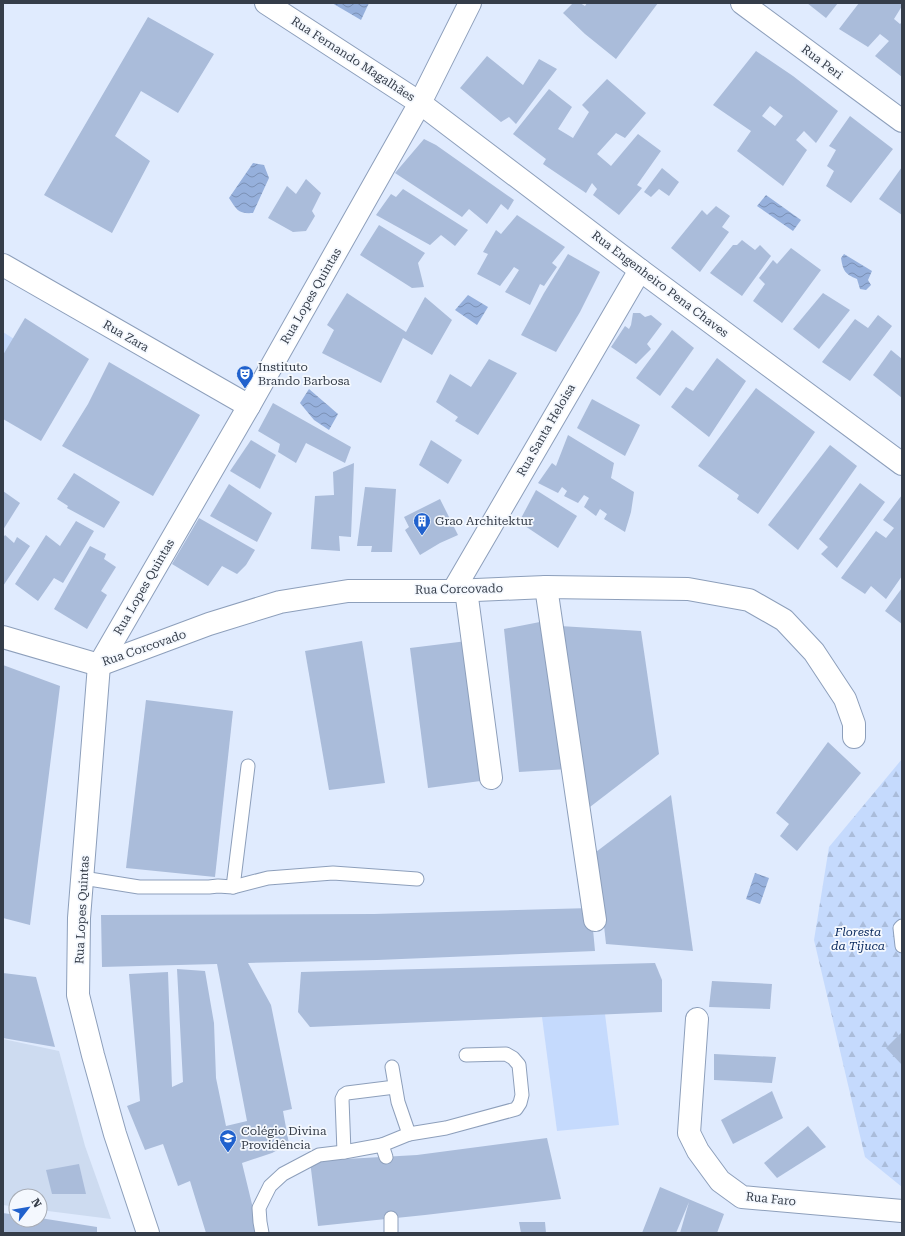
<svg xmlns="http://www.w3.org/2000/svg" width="905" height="1236" font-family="'Roboto Serif',serif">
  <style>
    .built { fill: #cddbf0 }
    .grass { fill: #c5dafd }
    .forest { fill: url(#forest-firs) }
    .water { fill: url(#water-waves) }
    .building { fill: #aabcda; fill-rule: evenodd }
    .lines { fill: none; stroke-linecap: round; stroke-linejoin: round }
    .lane-casing { stroke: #8d9fbb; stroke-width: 15 }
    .street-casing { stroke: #8d9fbb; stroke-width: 24 }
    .lane { stroke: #fff; stroke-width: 13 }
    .street { stroke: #fff; stroke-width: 22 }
    .labels { text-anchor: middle; stroke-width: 3.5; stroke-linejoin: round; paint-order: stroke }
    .street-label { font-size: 12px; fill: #353d49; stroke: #f4f8fe }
    .poi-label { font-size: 12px; fill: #353d49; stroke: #f4f8fe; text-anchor: start }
    .park-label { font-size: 12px; font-style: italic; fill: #0f2e62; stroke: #f4f8fe }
  </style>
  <defs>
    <pattern id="forest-firs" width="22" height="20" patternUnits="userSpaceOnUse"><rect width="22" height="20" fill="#c5dafd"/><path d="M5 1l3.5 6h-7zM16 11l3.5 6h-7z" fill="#aabcda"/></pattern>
    <pattern id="water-waves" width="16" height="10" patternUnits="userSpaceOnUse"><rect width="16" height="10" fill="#96b0dc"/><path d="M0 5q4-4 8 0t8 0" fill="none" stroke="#7b90b4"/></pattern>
  </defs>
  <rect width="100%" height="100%" fill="#e0ebfe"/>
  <path class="built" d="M3 1039 59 1051 85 1146 111 1219 40 1210V1196H16V1207L3 1205Z"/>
  <g class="grass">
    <path d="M3 332 14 339 3 359Z"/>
    <path d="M605 1014 619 1125 557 1131 542 1017Z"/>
  </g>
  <path class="forest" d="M902 759V1187L865 1157 814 940 829 847Z"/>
  <g class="water">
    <path d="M332 3H369L361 20Z"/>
    <path d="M253 163 264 165 269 178 253 213C238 214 237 210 229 198Z"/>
    <path d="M766 195 801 220 793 231 757 206Z"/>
    <path d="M844 254 872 271 868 280 871 285 866 290 860 289 857 279C845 274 843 271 841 258Z"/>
    <path d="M468 295 488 307 477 325 455 310Z"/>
    <path d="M309 389 338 414 329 430 314 420 300 403Z"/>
    <path d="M755 873 769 878 760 904 746 899Z"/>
  </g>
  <g class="building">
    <path d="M573 3H580L585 6 587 3H658L616 59 585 34 563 13Z"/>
    <path d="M807 3H838L826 18Z"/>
    <path d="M859 3H902V6L894 19 900 24 902 22V77L875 56 889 41 880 34 868 47 839 29Z"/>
    <path d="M148 17 214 54 178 113 141 91 115 136 150 161 112 233 44 195Z"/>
    <path d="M756 51 793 76 838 111 816 143 804 131 796 140 807 150 783 186 737 151 751 131 713 105ZM770 106 783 116 775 126 762 116Z"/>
    <path d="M487 56 523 85 539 59 557 69 516 124 509 117 501 122 460 88Z"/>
    <path d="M607 79 646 113 625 138 616 133 597 154 611 166 638 134 661 151 637 185 642 188 619 215 593 195 597 189 592 183 586 193 543 164 546 159 513 134 549 89 572 107 558 129 573 138 589 112 582 105Z"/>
    <path d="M850 116 893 149 851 203 826 186 834 171 827 166 836 150 829 146Z"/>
    <path d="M424 139 436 145 514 200 508 210 501 204 487 224 469 209 462 217 395 173Z"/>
    <path d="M902 167V215L879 199Z"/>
    <path d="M662 168 679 182 669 196 659 189 651 197 644 192Z"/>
    <path d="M306 179 321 193 312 211 315 216 306 231 293 232 268 218 287 186 296 194Z"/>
    <path d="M403 189 468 230 455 246 441 235 430 245 376 215 391 194 396 197Z"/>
    <path d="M716 206 730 216 722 227 729 232 700 272 671 248 702 210 707 215Z"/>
    <path d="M517 215 565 247 552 263 557 267 544 286 540 284 530 305 505 292 519 270 514 267 500 286 477 274 488 254 483 252 496 230 501 234Z"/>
    <path d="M379 225 425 253 418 263 424 287 412 288 360 255Z"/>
    <path d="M742 240 755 250 760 245 771 256 742 296 710 273 733 245H737Z"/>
    <path d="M791 248 821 270 782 323 753 301 765 284 759 278 773 260 777 264Z"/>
    <path d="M568 254 600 272 580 312 556 352 521 335 544 293Z"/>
    <path d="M347 293 406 332 425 297 452 320 432 355 403 338 381 383 322 353 334 330 327 325Z"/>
    <path d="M823 293 850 310 819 349 793 329Z"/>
    <path d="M633 313H640L645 317 651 315 662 324 647 344 651 349 636 364 611 347 625 326 629 329 631 325Z"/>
    <path d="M878 315 892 326 850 381 822 362 855 319 868 328Z"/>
    <path d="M25 318 89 359 41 441 3 419V355Z"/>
    <path d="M672 330 694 348 660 396 636 378Z"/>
    <path d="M891 350 902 359V398L873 375Z"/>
    <path d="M717 358 746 381 709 437 671 407 686 387 693 391Z"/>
    <path d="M489 359 517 373 478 435 455 421 458 417 436 402 450 374 471 387Z"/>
    <path d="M109 362 200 415 153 496 62 446 88 404Z"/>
    <path d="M756 388 815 432 758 514 737 499 739 495 698 466Z"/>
    <path d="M592 399 640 425 625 456 577 428Z"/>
    <path d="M273 403 351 447 345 463 306 443 296 463 278 452 280 444 258 431Z"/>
    <path d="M568 435 614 463 611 478 634 492 631 512 625 532 604 519 607 514 600 509 596 516 584 507 589 498 584 495 578 503 564 496 567 491 562 487 558 493 538 483 552 463 556 466Z"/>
    <path d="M251 440 276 455 260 489 230 471Z"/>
    <path d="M431 440 462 460 448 484 419 465Z"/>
    <path d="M830 445 857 466 798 550 768 525Z"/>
    <path d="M354 463 351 537 339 536 340 551 311 549 315 496 334 495 333 472Z"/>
    <path d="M74 473 120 502 104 528 67 508 68 506 57 499Z"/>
    <path d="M860 483 885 502 837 568 821 554 828 547 819 539Z"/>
    <path d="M229 484 272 513 257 542 210 516Z"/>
    <path d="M365 487 396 489 392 552H371L372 546H357Z"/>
    <path d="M536 490 577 516 558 548 519 522Z"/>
    <path d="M3 491 20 503 3 530Z"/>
    <path d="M902 495V576L886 599 871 586 865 594 841 578 876 531 886 538 894 528 883 520Z"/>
    <path d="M440 499 458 535 440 543 420 555 405 530 409 527 404 517Z"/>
    <path d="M199 518 255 550 246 565 237 574 222 566 208 586 172 564Z"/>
    <path d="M76 521 94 531 63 583 54 578 38 601 15 584 46 535 60 546Z"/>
    <path d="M5 535 14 543 17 537 30 546 3 586V538Z"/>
    <path d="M90 546 106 554 104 559 116 567 101 591 107 595 87 629 54 609Z"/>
    <path d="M902 588V624L885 611Z"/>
    <path d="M550 620 568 769 519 772 504 629Z"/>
    <path d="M560 626 641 631 659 754 586 810Z"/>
    <path d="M362 641 385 783 329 790 305 651Z"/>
    <path d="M467 641 488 780 428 788 410 648Z"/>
    <path d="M3 665 60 686 30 925 3 918Z"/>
    <path d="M146 700 233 711 215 877 126 868Z"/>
    <path d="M828 742 861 773 797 851 780 836 789 824 776 813Z"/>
    <path d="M671 795 693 951 606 944 596 852Z"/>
    <path d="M591 908 595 951 377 960 248 963 271 1005 292 1109 283 1111 289 1144 272 1153 242 1163 259 1233H206L190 1181 178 1186 163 1144 145 1150 127 1106 140 1101 129 974 168 972 172 1087 183 1082 177 969 205 971 214 1023 216 1078 226 1126 247 1121 217 964 102 967 101 915 374 914Z"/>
    <path d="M655 963 662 980V1012L310 1027 298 1012 301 972Z"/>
    <path d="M3 973 36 977 55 1047 3 1038Z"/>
    <path d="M712 981 772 984 770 1009 709 1007Z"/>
    <path d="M902 1032V1065L886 1048Z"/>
    <path d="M714 1054 776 1057 772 1083 714 1080Z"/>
    <path d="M772 1091 783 1118 733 1144 721 1120Z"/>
    <path d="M808 1126 826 1147 777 1178 764 1163Z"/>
    <path d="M547 1138 561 1199 425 1215 318 1226 310 1161 417 1155Z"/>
    <path d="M79 1164 86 1194H52L46 1170Z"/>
    <path d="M660 1187 724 1214 717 1233H680L689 1202 676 1233H642Z"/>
    <path d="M3 1213 16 1215V1220H40V1218L97 1227V1233H3Z"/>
    <path d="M519 1222H545L546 1233H521Z"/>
  </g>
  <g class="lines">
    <g class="lane-casing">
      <g id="lane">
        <path d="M83 878 139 887H209L218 886 233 887 268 878 333 873 417 879"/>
        <path d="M233 887 248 766"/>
        <path d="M902 926 900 928 902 946"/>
        <path d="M392 1067 398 1102 409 1134 446 1128 516 1109 520 1103 522 1095 519 1065 513 1058 506 1054 466 1055"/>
        <path d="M344 1152 342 1099 344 1095 347 1093 395 1087"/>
        <path d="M386 1157 382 1145 409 1134"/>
        <path d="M391 1218V1233"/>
        <path d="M262 1233 260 1222 259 1208 270 1186 283 1174 319 1155 344 1152 382 1145"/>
      </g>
    </g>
    <g class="street-casing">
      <g id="street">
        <path d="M266 3 420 103 640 270 902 464"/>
        <path d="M742 3 902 121"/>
        <path d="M3 265 249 406"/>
        <path d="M546 587 595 920"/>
        <path d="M466 590 491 778"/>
        <path d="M453 591 640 270"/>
        <path d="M3 637 99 665 209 624 280 602 348 591H453L546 587 688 589 749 600 784 620 814 652 845 699 854 724V737"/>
        <path d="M697 1019 689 1133 698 1151 720 1181 742 1197 902 1211"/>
        <path d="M148 1233 115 1134 93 1055 78 995 79 918 99 665 249 406 420 103 470 3"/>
      </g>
    </g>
    <use href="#lane" class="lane"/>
    <use href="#street" class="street"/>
  </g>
  <defs>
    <g id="theatre-pin" transform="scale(0.9)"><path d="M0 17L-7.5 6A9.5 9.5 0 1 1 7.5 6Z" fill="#2061cd" stroke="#f4f8fe"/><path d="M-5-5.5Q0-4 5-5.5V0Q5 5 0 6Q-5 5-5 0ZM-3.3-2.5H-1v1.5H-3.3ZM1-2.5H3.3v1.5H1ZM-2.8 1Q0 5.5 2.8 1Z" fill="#fff"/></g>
    <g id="building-pin" transform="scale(0.9)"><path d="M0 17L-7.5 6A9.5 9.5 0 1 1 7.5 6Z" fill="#2061cd" stroke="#f4f8fe"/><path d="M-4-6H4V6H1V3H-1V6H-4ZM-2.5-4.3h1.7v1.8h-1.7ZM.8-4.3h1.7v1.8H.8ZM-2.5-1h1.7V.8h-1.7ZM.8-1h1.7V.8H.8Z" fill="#fff"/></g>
    <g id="school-pin" transform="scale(0.9)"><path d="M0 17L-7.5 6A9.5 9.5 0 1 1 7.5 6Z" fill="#2061cd" stroke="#f4f8fe"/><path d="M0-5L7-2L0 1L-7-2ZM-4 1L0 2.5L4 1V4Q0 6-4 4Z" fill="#fff"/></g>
  </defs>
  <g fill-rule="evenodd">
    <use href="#theatre-pin" x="245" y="374"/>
    <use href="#building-pin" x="422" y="521"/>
    <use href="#school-pin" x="228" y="1138"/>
  </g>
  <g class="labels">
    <g class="street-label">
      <text transform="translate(353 59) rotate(33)" y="4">Rua Fernando Magalhães</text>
      <text transform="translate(822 62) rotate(37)" y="4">Rua Peri</text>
      <text transform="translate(660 284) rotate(37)" y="4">Rua Engenheiro Pena Chaves</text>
      <text transform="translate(311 296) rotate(-60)" y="4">Rua Lopes Quintas</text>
      <text transform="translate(126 336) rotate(30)" y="4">Rua Zara</text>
      <text transform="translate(546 430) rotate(-60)" y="4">Rua Santa Heloisa</text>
      <text transform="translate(144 587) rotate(-60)" y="4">Rua Lopes Quintas</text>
      <text transform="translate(459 589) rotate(-1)" y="4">Rua Corcovado</text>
      <text transform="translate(144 648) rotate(-19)" y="4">Rua Corcovado</text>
      <text transform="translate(82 910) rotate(-87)" y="4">Rua Lopes Quintas</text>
      <text transform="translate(771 1199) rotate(6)" y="4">Rua Faro</text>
    </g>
    <g class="poi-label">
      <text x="258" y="371">Instituto<tspan x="258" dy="14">Brando Barbosa</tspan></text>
      <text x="435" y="525">Grao Architektur</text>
      <text x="241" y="1135">Colégio Divina<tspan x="241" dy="14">Providência</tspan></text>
    </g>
    <g class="park-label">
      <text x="858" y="936">Floresta<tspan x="858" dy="14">da Tijuca</tspan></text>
    </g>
  </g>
  <rect width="905" height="1236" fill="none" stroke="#353d49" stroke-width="8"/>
  <g transform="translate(28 1208) rotate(59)"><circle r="19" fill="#f4f8fe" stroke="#a8adb6"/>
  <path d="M0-3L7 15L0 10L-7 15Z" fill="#2061cd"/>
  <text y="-6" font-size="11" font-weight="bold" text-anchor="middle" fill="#353d49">N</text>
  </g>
</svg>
